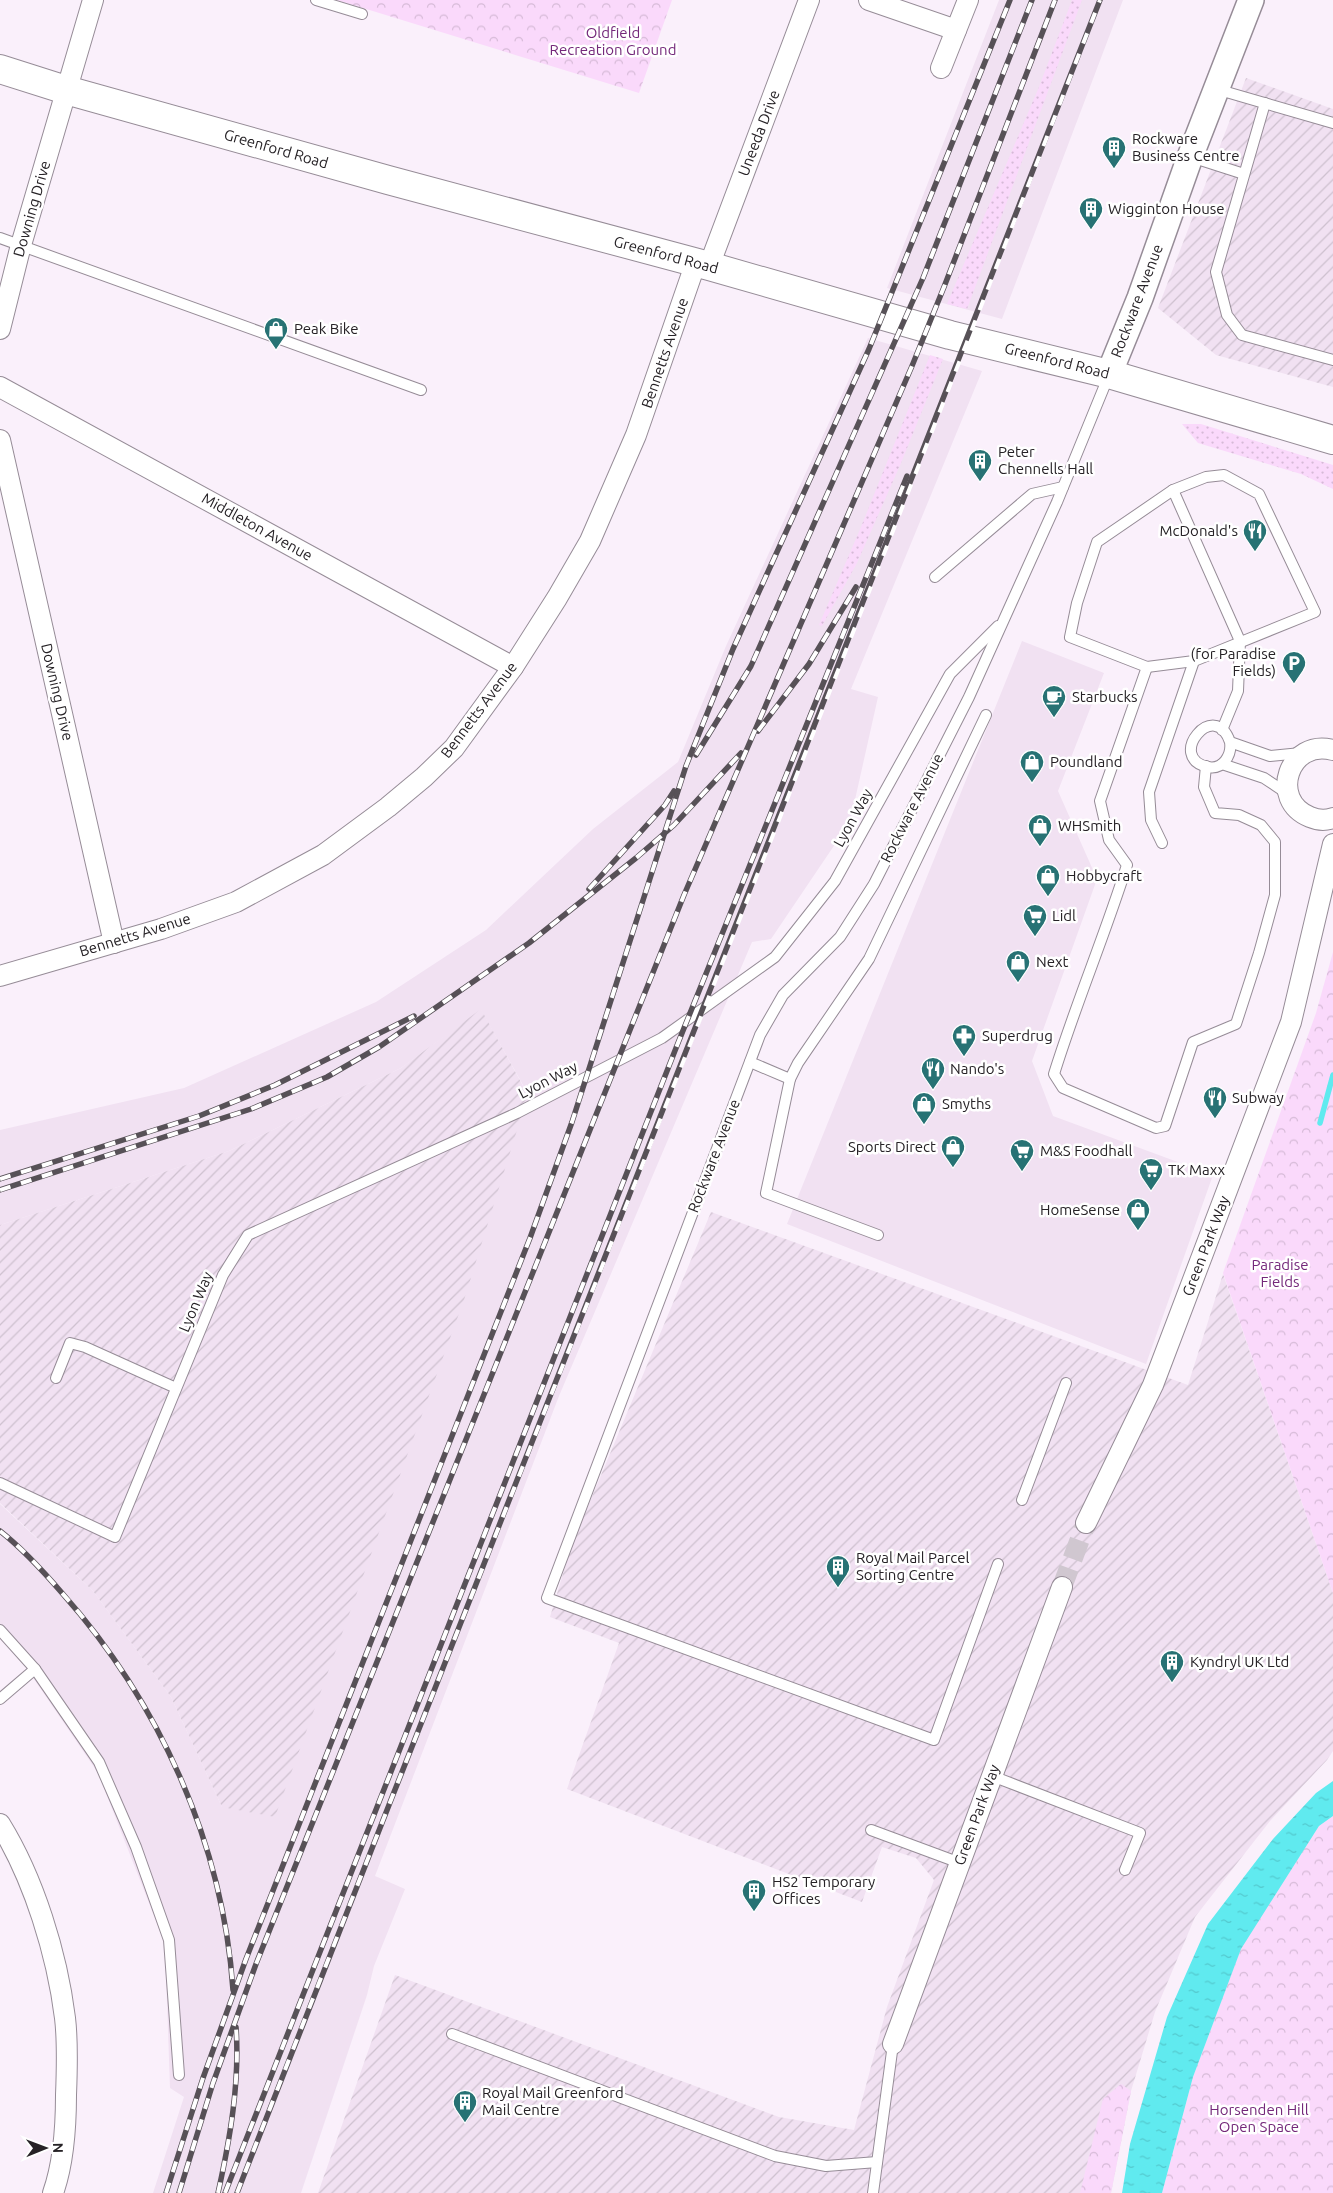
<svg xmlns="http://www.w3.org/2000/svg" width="1333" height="2193" font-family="Ubuntu,sans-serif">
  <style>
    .built { fill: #f1e1f2 }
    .industrial { fill: url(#industrial-furrows) }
    .grass { fill: url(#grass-dots) }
    .forest { fill: url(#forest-crowns) }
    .water { fill: url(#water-ripples) }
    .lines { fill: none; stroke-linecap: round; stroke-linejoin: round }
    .stream { stroke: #60eaef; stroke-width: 5.5 }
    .minor-tunnel { stroke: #d0c7d0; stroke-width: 20; stroke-dasharray: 20 10; stroke-linecap: butt }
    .service-casing { stroke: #968c97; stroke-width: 12 }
    .minor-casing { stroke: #968c97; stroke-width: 22 }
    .tertiary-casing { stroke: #968c97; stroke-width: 28 }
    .primary-casing { stroke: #968c97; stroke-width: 30 }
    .service { stroke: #fff; stroke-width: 10 }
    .minor { stroke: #fff; stroke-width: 20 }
    .tertiary { stroke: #fff; stroke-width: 25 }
    .primary { stroke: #fff; stroke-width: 28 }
    .rail-casing { stroke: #575157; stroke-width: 5.5 }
    .rail { stroke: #fff; stroke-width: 4; stroke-dasharray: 11; stroke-linecap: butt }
    .labels { text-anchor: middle; stroke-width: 5; stroke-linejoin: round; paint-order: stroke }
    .park-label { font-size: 15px; fill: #74287a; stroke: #fff }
    .street-label { font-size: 15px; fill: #262226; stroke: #fff }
    .poi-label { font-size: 15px; fill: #262226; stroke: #fff; text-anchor: start }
  </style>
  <defs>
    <pattern id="industrial-furrows" width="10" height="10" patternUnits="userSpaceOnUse" patternTransform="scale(1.25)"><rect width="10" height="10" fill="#f1e1f2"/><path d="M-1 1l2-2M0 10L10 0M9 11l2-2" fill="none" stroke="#cec1cf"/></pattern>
    <pattern id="grass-dots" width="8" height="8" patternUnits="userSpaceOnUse" patternTransform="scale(1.25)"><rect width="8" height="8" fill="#fad9fb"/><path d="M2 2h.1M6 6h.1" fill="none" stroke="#d6bad7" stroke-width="1.8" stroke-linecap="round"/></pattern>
    <pattern id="forest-crowns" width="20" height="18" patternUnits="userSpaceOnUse" patternTransform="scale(1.25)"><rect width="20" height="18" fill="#fad9fb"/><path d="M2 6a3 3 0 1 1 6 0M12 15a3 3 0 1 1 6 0" fill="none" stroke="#d6bad7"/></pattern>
    <pattern id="water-ripples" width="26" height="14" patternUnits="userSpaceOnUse" patternTransform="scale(1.25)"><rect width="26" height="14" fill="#60eaef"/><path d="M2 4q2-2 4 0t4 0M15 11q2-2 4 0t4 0" fill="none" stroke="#53c8cd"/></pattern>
  </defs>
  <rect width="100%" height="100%" fill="#faf0fb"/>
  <g class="built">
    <path d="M999 0H1123L1002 319 887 288Z"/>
    <path d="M868 338 982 371 851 689 878 697 850 822 771 939 752 942 559 1396 375 1876 405 1889 374 1966 367 1995 301 2193H153L184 2097 170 2088 165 1944 98 1773 10 1644 0 1634V1504L93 1591 171 1697 222 1807 528 1094 481 1010 401 1068 229 1151 0 1225V1130L184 1088 376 1002 486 930 593 829 678 762 726 646Z"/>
    <path d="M1022 641 1104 673 1058 791 1097 879 1032 1061 1053 1116 1213 1175 1146 1364 787 1224Z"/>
  </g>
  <g class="industrial">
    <path d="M1246 78 1333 109V387L1216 355 1158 308Z"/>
    <path d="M481 1009 528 1095 464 1300 275 1817 222 1807 171 1697 93 1591 0 1503V1225L229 1151 401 1068Z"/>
    <path d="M711 1212 1188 1385 1223 1274 1333 1593V1751L1327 1760 1270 1821 1195 1917 1155 2012 1131 2091 1111 2193H318L395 1975 779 2117 854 2130 887 2007 934 1880 916 1858 882 1847 862 1902 567 1789 619 1643 550 1617 571 1547Z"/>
  </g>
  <g class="grass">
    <path d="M1072 0H1082L967 309 947 304 1039 87Z"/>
    <path d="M930 355 943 359 901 463 857 563 822 626 819 625 861 527Z"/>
    <path d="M1182 424H1201L1333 465V489L1301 474 1198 443Z"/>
  </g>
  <g class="forest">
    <path d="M337 0H672L639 93Z"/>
    <path d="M1333 952V1593L1223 1273 1316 1013Z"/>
    <path d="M1333 1816V2193H1162L1193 2077 1241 1948 1319 1826Z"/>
    <path d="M1121 2084 1131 2091 1111 2193H1080L1103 2099Z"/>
  </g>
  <path class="water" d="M1333 1781V1816L1319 1826 1241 1949 1193 2077 1162 2193H1122L1130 2144 1167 2017 1208 1924 1273 1839 1316 1793Z"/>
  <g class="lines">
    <path class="stream" d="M1320 1123 1333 1075"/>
    <path class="minor-tunnel" d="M1062 1587 1086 1523"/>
    <g class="service-casing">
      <g id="service">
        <path d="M316 0 362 14"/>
        <path d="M1216 89 1333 123"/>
        <path d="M1265 103 1216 272 1227 315 1242 335 1333 360"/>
        <path d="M1191 157 1244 174"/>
        <path d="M0 238 421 390"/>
        <path d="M1173 490 1240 641 1238 691 1222 730"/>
        <path d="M935 577 1032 494 1063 487"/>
        <path d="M1147 667 1194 661"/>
        <path d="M1230 742C1232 755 1223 770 1208 767 1165 758 1215 697 1230 742L1270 756 1301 753"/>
        <path d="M1222 764 1264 778 1288 794"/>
        <path d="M1162 843 1151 820 1149 792 1194 661 1315 612 1259 494 1224 475 1206 477 1173 490 1097 542 1077 603 1070 637 1147 667 1100 801 1109 840 1127 865C1105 935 1076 1003 1054 1074L1063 1088 1156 1128 1165 1126 1193 1042 1236 1024 1259 953 1275 895V842L1261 825 1239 815 1215 813 1204 787 1206 766"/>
        <path d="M750 1062 790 1079 798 1063 869 959 986 715"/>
        <path d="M790 1079 766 1193 878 1235"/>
        <path d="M56 1378 70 1343 85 1347 176 1388"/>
        <path d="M0 1483 115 1537 223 1275 248 1235 517 1113 662 1038 775 957 835 881 950 674 998 626"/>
        <path d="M1022 1500 1066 1383"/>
        <path d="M998 1564 934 1740 547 1598 760 1035 783 995 840 937 874 884 969 697 1057 502 1109 375"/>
        <path d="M0 1630 35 1669 99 1762 136 1847 169 1940 179 2075"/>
        <path d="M0 1699 35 1669"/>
        <path d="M992 1776 1140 1833 1125 1870"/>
        <path d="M871 1830 960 1863"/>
        <path d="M452 2034 775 2156 826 2166 877 2162"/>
        <path d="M873 2193 893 2044"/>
      </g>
    </g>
    <g class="minor-casing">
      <g id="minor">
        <path d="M869 0 956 30"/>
        <path d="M941 68 968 0"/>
        <path d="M709 266 809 0"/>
        <path d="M0 329 21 245 93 0"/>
        <path d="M0 387 513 667"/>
        <path d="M0 440 114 943"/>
        <path d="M1333 750C1289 738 1268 800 1310 817 1317 820 1325 821 1333 818"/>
        <path d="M0 976 161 929 236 902 323 855 388 807 424 777 454 748 513 667 557 598 590 541 636 435 696 262"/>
        <path d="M1086 1523 1153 1385 1291 1022 1333 844"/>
        <path d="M0 1824C34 1879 57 1954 65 2018 68 2043 67 2070 66 2095 66 2128 64 2162 53 2193"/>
        <path d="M893 2044 1062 1587"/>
      </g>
    </g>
    <g class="tertiary-casing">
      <path id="tertiary" d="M1109 374 1140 298 1190 157 1251 0"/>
    </g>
    <g class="primary-casing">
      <path id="primary" d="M0 69 66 90 388 180 709 266 950 335 1109 374 1333 440"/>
    </g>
    <use href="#service" class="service"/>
    <use href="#minor" class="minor"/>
    <use href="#tertiary" class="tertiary"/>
    <use href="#primary" class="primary"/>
    <g class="rail-casing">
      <g id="rail">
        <path d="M758 731 809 664 856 587"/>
        <path d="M696 755 751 666 923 278 1032 0"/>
        <path d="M589 889 665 805 674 791"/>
        <path d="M0 1179 199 1116 275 1085 414 1016"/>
        <path d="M0 1190 251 1109 327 1077 379 1047 529 943 636 858 674 825 741 753"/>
        <path d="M0 1531C23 1549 43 1571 62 1593 159 1702 223 1843 233 1990"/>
        <path d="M166 2193 203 2078 246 1959 530 1238 572 1122 686 766 733 649 869 349 1010 0"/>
        <path d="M179 2193 213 2083 256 1964 684 895 912 366 944 287 1055 0"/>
        <path d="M218 2193C230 2139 240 2082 236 2027"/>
        <path d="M225 2193 678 1043 907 476"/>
        <path d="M237 2193C522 1461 817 733 1100 0"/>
      </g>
    </g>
    <use href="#rail" class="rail"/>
  </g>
  <defs>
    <g id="building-pin" transform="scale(1.25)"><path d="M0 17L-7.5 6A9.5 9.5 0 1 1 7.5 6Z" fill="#277274" stroke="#fff"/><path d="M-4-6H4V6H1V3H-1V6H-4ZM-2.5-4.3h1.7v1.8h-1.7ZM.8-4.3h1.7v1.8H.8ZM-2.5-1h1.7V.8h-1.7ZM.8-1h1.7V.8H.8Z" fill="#fff"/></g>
    <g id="shop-pin" transform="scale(1.25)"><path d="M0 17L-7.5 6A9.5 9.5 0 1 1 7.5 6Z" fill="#277274" stroke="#fff"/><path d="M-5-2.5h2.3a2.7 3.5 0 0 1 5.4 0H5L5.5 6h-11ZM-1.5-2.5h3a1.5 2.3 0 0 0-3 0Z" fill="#fff"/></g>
    <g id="restaurant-pin" transform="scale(1.25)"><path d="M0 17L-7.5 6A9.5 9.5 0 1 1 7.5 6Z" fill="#277274" stroke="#fff"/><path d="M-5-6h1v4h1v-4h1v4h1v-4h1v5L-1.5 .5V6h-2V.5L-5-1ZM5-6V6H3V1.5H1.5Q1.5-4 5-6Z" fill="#fff"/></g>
    <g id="parking-pin" transform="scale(1.25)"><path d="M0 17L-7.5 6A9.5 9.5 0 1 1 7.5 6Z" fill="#277274" stroke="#fff"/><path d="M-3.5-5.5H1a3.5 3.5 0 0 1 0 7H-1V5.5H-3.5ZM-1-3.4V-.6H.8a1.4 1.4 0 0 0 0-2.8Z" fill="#fff"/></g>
    <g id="cafe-pin" transform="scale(1.25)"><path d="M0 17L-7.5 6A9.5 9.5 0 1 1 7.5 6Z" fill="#277274" stroke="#fff"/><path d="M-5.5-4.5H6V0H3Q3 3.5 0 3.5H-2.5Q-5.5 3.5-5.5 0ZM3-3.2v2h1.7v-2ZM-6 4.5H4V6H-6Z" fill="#fff"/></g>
    <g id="supermarket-pin" transform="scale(1.25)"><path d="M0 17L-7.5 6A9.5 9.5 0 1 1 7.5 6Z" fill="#277274" stroke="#fff"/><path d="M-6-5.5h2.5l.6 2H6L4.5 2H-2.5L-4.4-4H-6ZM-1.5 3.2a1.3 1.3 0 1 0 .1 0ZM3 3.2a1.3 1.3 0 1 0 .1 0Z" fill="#fff"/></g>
    <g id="pharmacy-pin" transform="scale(1.25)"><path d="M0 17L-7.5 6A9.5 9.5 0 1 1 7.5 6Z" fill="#277274" stroke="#fff"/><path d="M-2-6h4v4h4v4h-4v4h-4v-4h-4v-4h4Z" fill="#fff"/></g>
  </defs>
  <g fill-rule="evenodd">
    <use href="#building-pin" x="1114" y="148"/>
    <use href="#building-pin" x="1091" y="209"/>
    <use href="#shop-pin" x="276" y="329"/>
    <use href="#building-pin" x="980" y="461"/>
    <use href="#restaurant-pin" x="1255" y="531"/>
    <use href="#parking-pin" x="1294" y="663"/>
    <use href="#cafe-pin" x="1054" y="697"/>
    <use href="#shop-pin" x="1032" y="762"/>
    <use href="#shop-pin" x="1040" y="826"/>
    <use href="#shop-pin" x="1048" y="876"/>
    <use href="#supermarket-pin" x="1035" y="916"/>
    <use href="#shop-pin" x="1018" y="962"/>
    <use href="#pharmacy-pin" x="964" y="1036"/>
    <use href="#restaurant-pin" x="933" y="1069"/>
    <use href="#restaurant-pin" x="1215" y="1098"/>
    <use href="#shop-pin" x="924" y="1104"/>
    <use href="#shop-pin" x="953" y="1147"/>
    <use href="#supermarket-pin" x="1022" y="1151"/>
    <use href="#supermarket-pin" x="1151" y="1170"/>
    <use href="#shop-pin" x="1138" y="1210"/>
    <use href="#building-pin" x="838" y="1567"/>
    <use href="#building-pin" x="1172" y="1662"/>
    <use href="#building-pin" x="754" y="1891"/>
    <use href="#building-pin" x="465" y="2102"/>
  </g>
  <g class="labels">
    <g class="park-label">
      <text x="613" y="38">Oldfield<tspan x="613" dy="17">Recreation Ground</tspan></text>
      <text x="1280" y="1270">Paradise<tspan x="1280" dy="17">Fields</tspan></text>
      <text x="1259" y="2115">Horsenden Hill<tspan x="1259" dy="17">Open Space</tspan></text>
    </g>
    <g class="street-label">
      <text transform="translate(759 133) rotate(-69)" y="5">Uneeda Drive</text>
      <text transform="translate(276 149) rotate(16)" y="5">Greenford Road</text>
      <text transform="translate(32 209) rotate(-74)" y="5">Downing Drive</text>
      <text transform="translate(666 255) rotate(15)" y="5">Greenford Road</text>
      <text transform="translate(1137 301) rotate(-69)" y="5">Rockware Avenue</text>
      <text transform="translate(665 353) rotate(-71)" y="5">Bennetts Avenue</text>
      <text transform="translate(1057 361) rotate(14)" y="5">Greenford Road</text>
      <text transform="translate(257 527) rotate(29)" y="5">Middleton Avenue</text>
      <text transform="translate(57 692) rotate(77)" y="5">Downing Drive</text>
      <text transform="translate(479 710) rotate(-53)" y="5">Bennetts Avenue</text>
      <text transform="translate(912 808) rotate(-63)" y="5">Rockware Avenue</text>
      <text transform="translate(853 818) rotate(-61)" y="5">Lyon Way</text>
      <text transform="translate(135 935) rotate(-17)" y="5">Bennetts Avenue</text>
      <text transform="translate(548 1080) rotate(-27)" y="5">Lyon Way</text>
      <text transform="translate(714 1156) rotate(-69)" y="5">Rockware Avenue</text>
      <text transform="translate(1206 1246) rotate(-69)" y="5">Green Park Way</text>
      <text transform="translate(196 1302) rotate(-67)" y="5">Lyon Way</text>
      <text transform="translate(977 1815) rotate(-70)" y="5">Green Park Way</text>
    </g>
    <g class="poi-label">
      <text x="1132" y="144">Rockware<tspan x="1132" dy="17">Business Centre</tspan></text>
      <text x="1108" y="214">Wigginton House</text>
      <text x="294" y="334">Peak Bike</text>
      <text x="998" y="457">Peter<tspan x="998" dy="17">Chennells Hall</tspan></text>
      <text x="1238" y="536" text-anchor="end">McDonald's</text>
      <text x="1276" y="659" text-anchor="end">(for Paradise<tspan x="1276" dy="17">Fields)</tspan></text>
      <text x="1072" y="702">Starbucks</text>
      <text x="1050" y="767">Poundland</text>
      <text x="1058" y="831">WHSmith</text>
      <text x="1066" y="881">Hobbycraft</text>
      <text x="1052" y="921">Lidl</text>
      <text x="1036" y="967">Next</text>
      <text x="982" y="1041">Superdrug</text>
      <text x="950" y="1074">Nando's</text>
      <text x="1232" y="1103">Subway</text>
      <text x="942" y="1109">Smyths</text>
      <text x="936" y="1152" text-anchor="end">Sports Direct</text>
      <text x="1040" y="1156">M&amp;S Foodhall</text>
      <text x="1168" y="1175">TK Maxx</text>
      <text x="1120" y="1215" text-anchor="end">HomeSense</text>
      <text x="856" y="1563">Royal Mail Parcel<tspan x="856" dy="17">Sorting Centre</tspan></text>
      <text x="1190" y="1667">Kyndryl UK Ltd</text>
      <text x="772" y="1887">HS2 Temporary<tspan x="772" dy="17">Offices</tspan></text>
      <text x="482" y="2098">Royal Mail Greenford<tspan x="482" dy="17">Mail Centre</tspan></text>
    </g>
  </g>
  <g transform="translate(45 2148) rotate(89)" stroke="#ffffff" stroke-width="4" paint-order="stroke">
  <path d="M0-4L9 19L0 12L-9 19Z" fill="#262226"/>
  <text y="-8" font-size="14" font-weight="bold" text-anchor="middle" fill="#262226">N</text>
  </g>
</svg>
